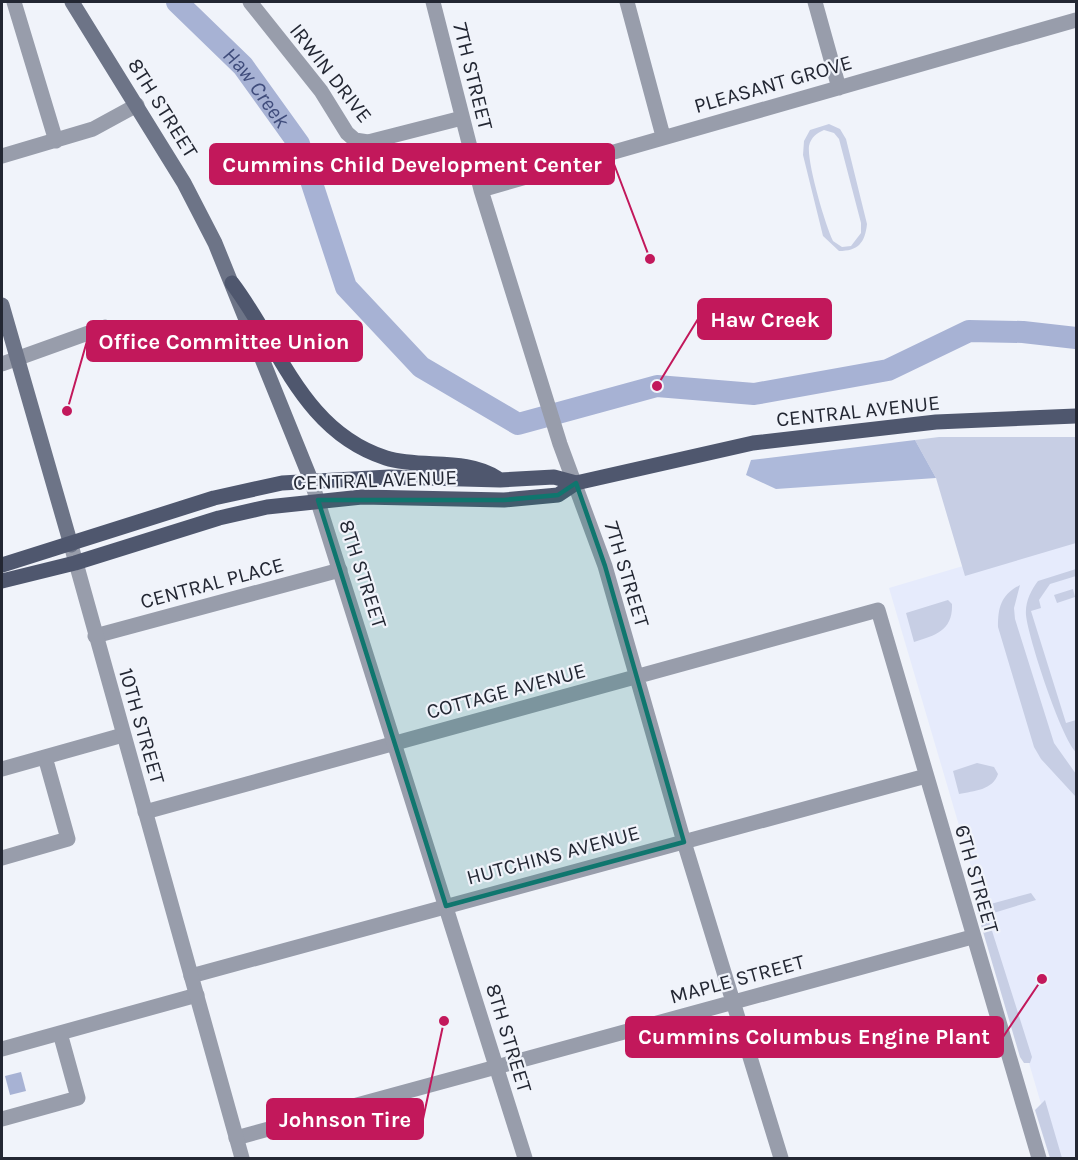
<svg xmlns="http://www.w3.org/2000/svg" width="1078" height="1160" font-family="Karla,sans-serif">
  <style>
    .built { fill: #e6ebfc }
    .green { fill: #c7cee4; fill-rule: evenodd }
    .forest { fill: #adb9da }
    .water { fill: #a7b2d4 }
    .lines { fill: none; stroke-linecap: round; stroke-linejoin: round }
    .river { stroke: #a7b2d4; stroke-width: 22 }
    .minor { stroke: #989dab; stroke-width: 15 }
    .tertiary { stroke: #989dab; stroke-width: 15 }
    .secondary { stroke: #6d7487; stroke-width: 15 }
    .primary { stroke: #4f576e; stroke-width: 15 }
    .marked { fill: #0f766e; fill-opacity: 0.2; stroke: #0f766e; stroke-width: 4.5; stroke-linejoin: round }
    .labels { text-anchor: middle; stroke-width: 4.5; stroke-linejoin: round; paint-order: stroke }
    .street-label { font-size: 21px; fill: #232733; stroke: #f0f3fa }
    .water-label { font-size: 22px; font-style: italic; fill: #404d7c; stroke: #f0f3fa }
    .leader { fill: none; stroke: #c2185b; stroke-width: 2 }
    .callout-dot { fill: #c2185b; stroke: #f0f3fa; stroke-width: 2 }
    .callout { fill: #c2185b; stroke: #c2185b; stroke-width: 2 }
    .callout-label { font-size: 22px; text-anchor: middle; font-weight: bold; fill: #fff }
  </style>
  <rect width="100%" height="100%" fill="#f0f3fa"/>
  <!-- built -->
  <path class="built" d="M 1076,451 L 1076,1158 L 1057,1158 L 889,588 L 963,566 Z"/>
  <!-- green -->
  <path class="green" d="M 829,124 L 840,129 L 846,139 L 867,224 C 865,243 858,251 839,251 L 823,236 L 803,155 L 804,141 L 810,130 ZM 824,130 L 834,133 L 839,139 L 861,223 L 861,233 L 851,246 L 842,247 L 833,241 C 825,224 807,163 809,146 C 811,137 817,133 824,130 Z
    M 939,437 L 1076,437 L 1076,543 L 965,576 L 936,478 L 915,440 Z
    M 1076,569 L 1076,576 L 1050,584 L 1039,600 L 1041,608 L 1031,611 L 1066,723 L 1076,720 L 1076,752 C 1061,738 1028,637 1026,615 C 1025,602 1031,590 1038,581 Z
    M 1020,585 L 1014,608 L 1015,619 L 1054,743 L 1076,774 L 1076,797 L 1041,759 L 1034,747 L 998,627 C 998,607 1001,595 1020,585 Z
    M 1073,589 L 1075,597 L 1057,603 L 1054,595 Z
    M 948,600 L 952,604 C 953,630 936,635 914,642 L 906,613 Z
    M 977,763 L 994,767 L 998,774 C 993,790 974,791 959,794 L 953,771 Z
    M 1031,893 L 1036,900 L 987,915 L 1032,1057 L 1030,1063 L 1024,1063 L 1020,1057 L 976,908 Z
    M 1045,1100 L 1062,1158 L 1050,1158 L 1035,1110 Z"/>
  <!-- forest -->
  <path class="forest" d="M 915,440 L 936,478 L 776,489 L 746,475 L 751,460 Z"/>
  <!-- water -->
  <path class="water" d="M 21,1072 L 26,1091 L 10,1095 L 5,1076 Z"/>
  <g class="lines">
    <!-- river -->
    <path class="river" id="s1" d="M 177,2 L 243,66 L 299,144 L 346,287 L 421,367 L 518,424 L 657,386 L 754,394 L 888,370 L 969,331 L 1023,332 L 1076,338"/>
    <!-- minor -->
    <path class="minor" d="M 14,2 L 56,141
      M 250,2 L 321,91 L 347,133 L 355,140 L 368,142 L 462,118
      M 433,2 L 481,190 L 560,444 L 605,566 L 684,842 L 781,1158
      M 627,2 L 663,136
      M 815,2 L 839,88
      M 2,156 L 93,129 L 137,105
      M 481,190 L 1076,20
      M 2,364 L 105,327
      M 95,636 L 340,570
      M 2,769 L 123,735
      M 145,812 L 878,610 L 1039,1158
      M 2,858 L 68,839 L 45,757
      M 191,976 L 926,776
      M 2,1049 L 197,995
      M 2,1119 L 78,1098 L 60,1033
      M 236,1138 L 972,937"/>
    <!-- tertiary -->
    <path class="tertiary" d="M 311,480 L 525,1158
      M 71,545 L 242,1158"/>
    <!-- secondary -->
    <path class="secondary" d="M 72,2 L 184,183 L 215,243 L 311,480
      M 2,305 L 71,545"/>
    <!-- primary -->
    <path class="primary" d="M 232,283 C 280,346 302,431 386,458 C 422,469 465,457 497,478
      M 2,565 L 214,498 L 282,483 L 389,477 L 500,480 L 554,477 L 576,483
      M 2,581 L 75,563 L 219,518 L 267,507 L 362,497 L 504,500 L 558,495 L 576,483 L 753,443 L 936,422 L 1076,416"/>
  </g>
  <!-- marked area -->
  <path class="marked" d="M 576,483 L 605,566 L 684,842 L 446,906 L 318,500 L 504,500 L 558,495 Z"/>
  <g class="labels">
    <!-- street labels -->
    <g class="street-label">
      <text transform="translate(331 73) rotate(52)" y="7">IRWIN DRIVE</text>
      <text transform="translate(473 76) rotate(76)" y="7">7TH STREET</text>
      <text transform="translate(773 84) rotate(-16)" y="7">PLEASANT GROVE</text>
      <text transform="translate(163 108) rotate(58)" y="7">8TH STREET</text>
      <text transform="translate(858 411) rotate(-6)" y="7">CENTRAL AVENUE</text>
      <text transform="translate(375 480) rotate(-2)" y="7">CENTRAL AVENUE</text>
      <text transform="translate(363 574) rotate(72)" y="7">8TH STREET</text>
      <text transform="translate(627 574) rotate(73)" y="7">7TH STREET</text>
      <text transform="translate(212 583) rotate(-15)" y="7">CENTRAL PLACE</text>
      <text transform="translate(506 691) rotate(-15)" y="7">COTTAGE AVENUE</text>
      <text transform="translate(142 726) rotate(74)" y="7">10TH STREET</text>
      <text transform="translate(553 855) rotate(-15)" y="7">HUTCHINS AVENUE</text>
      <text transform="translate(977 879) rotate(74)" y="7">6TH STREET</text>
      <text transform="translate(737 979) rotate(-15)" y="7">MAPLE STREET</text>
      <text transform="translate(509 1038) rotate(73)" y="7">8TH STREET</text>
    </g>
    <!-- water labels -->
    <g class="water-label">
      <text dy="8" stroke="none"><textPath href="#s1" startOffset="117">Haw Creek</textPath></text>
    </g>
  </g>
  <!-- callouts -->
  <path class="leader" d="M650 259L614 164M657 386L698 319M67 411L87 341M1042 979L1003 1037M444 1021L423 1119"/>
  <g class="callout-dot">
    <circle cx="650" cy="259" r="6"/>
    <circle cx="657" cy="386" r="6"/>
    <circle cx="67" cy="411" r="6"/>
    <circle cx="1042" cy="979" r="6"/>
    <circle cx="444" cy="1021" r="6"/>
  </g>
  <g class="callout">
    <rect x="210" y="144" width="404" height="40" rx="6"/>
    <rect x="698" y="299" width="133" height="40" rx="6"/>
    <rect x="87" y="321" width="275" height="40" rx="6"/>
    <rect x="626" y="1017" width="377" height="40" rx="6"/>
    <rect x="267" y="1099" width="156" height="40" rx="6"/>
  </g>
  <g class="callout-label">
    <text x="412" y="172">Cummins Child Development Center</text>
    <text x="765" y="327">Haw Creek</text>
    <text x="224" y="349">Office Committee Union</text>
    <text x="814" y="1044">Cummins Columbus Engine Plant</text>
    <text x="345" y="1127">Johnson Tire</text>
  </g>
  <!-- border -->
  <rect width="1078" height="1160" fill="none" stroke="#232733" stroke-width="6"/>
</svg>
